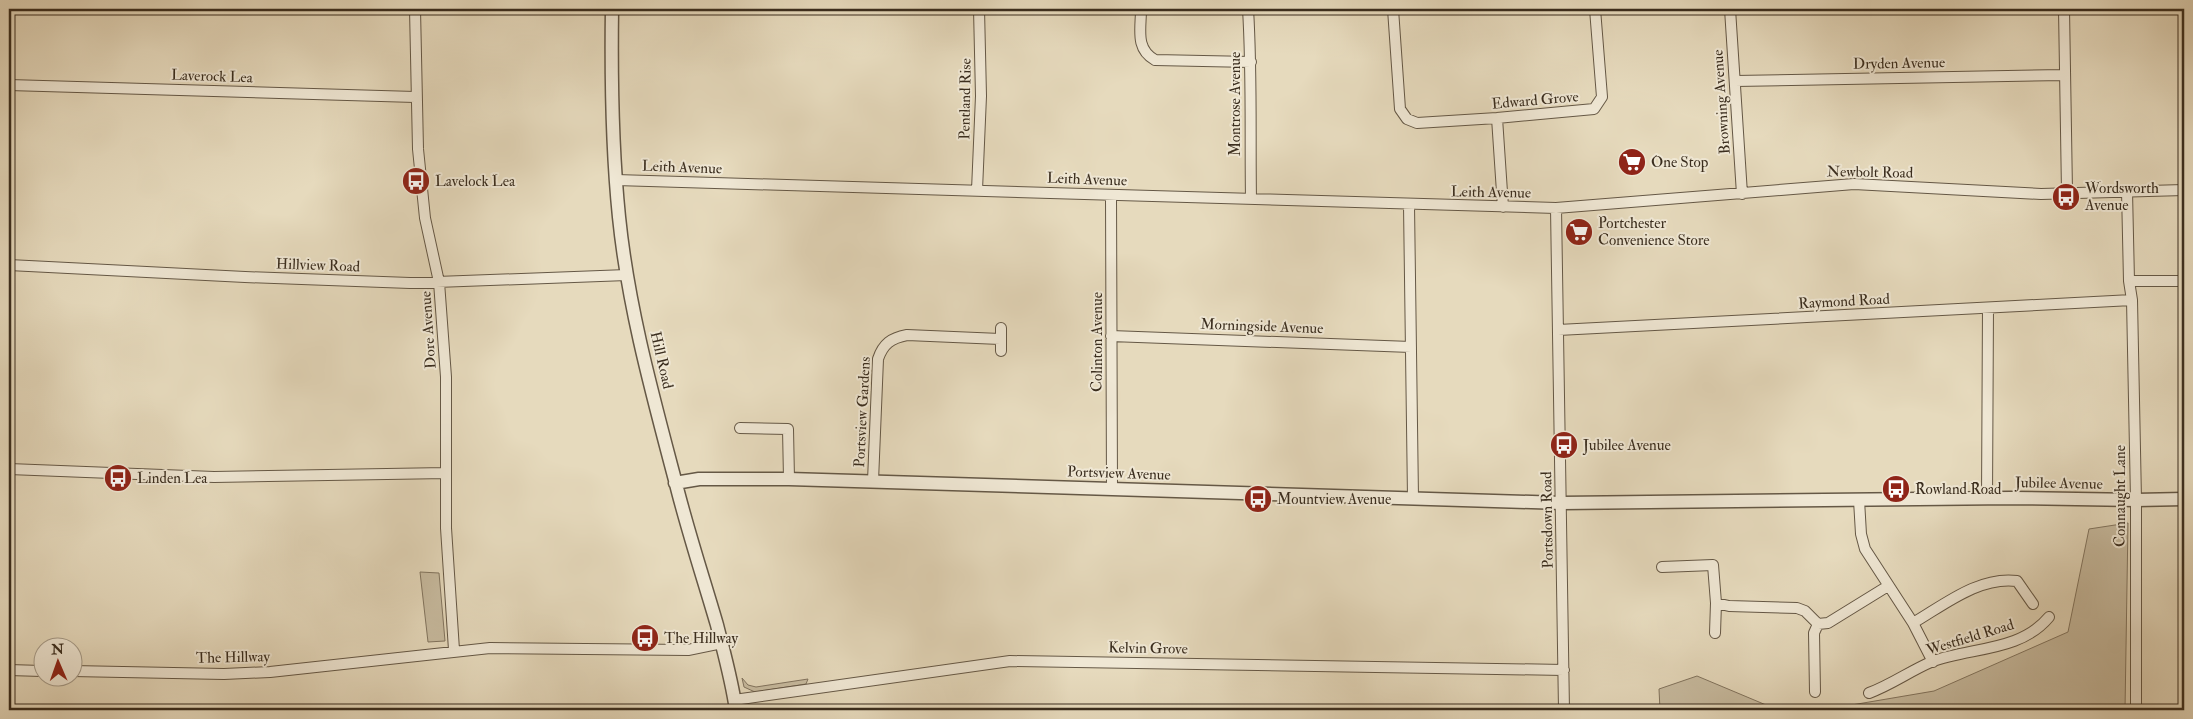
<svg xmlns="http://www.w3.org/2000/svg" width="2193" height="719" font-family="'IM FELL Double Pica',serif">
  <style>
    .green { fill: #c9bda2; stroke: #827560 }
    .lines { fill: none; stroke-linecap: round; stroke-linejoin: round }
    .minor-casing { stroke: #655846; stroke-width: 12 }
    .tertiary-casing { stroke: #655846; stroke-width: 15 }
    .minor { stroke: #efe7d4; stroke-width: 10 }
    .tertiary { stroke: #efe7d4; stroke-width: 12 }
    .labels { text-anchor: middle; stroke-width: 4; stroke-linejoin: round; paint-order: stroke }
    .street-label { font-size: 15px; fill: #3a2d1e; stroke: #efe7d4 }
    .poi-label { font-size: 15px; fill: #3a2d1e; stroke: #efe7d4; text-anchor: start }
  </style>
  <rect width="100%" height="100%" fill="#e6dabd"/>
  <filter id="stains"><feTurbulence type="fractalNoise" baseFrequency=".004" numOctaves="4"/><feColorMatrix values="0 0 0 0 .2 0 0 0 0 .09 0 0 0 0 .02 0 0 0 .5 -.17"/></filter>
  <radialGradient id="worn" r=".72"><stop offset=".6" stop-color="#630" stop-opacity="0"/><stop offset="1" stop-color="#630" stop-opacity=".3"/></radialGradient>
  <!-- green -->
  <path class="green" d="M 2128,523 L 2125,710 L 1822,710 L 1934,691 L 2068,632 L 2089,529 Z
    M 420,572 L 439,573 L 445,641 L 428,642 Z
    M 1697,676 L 1778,710 L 1660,710 L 1659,689 Z
    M 742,678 L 748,685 L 756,687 L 808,679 L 806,684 L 755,692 L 744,687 Z"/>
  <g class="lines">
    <defs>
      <path id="minor" d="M 415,9 L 418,149 L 425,218 L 439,282 L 446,377 L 446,528 L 454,650
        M 1141,9 C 1141,29 1135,49 1155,60 L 1251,62
        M 1248,9 C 1252,72 1250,136 1251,199
        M 1393,9 L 1400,109 L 1407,119 L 1417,123 L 1497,118 L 1594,109 L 1602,97 L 1595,9
        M 1730,9 L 1742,194
        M 2064,9 L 2067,192
        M 1735,81 L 2064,75
        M 9,85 L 415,97
        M 1497,118 L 1503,207
        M 616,180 L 1556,208 L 1854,184 L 2041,194 L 2184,190
        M 977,190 L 981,96 L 979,9
        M 2127,191 L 2129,281 L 2132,300 L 2136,500 L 2136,710
        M 1111,195 L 1112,489
        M 1409,205 L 1413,498
        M 1556,208 L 1564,710
        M 9,265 L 245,277 L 410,283 L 627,275
        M 2129,281 L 2184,281
        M 1001,328 L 1001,351
        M 1558,330 L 2132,300
        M 1111,336 L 1411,347
        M 740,428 L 788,429 L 789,479
        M 9,469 L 214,477 L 446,473
        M 873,481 L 878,359 C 883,344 891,338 907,335 L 1000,339
        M 1987,498 L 1988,308
        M 1859,500 L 1861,534 L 1865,549 L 1913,623 L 1933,662
        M 1662,567 L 1713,565 L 1716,603 L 1715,633
        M 1716,603 L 1729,606 L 1797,608 L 1805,611 L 1818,624 L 1828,623 L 1888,586
        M 1913,623 C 1944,605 1979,576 2017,581 L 2033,604
        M 9,670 L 42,671
        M 72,671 L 224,674 L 270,672 L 490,648 L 688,650 L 722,643
        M 1815,692 L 1814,633 L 1818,624
        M 1869,693 C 1891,685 1910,671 1931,662 C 1970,647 2020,652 2049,617
        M 734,700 L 1010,661 L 1564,670"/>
      <path id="tertiary" d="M 612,9 C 611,78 612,148 619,217 C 628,306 652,393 675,480 C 687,529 703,577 717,625 C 724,653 732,681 736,710
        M 675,483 L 699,479 L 789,479 L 1562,503 L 2011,498 L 2136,500 L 2184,499"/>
    </defs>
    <!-- minor casing -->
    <use href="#minor" class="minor-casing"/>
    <!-- tertiary casing -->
    <use href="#tertiary" class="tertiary-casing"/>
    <!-- minor -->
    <use href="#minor" class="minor"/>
    <!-- tertiary -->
    <use href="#tertiary" class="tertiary"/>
  </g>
  <!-- icons -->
  <defs>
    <symbol id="supermarket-disc" viewBox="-11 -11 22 22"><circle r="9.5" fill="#8f2418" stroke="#efe7d4"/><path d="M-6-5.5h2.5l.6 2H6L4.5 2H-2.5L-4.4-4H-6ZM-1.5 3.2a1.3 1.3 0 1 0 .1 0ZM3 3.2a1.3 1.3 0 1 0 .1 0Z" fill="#fff"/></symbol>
    <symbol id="bus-disc" viewBox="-11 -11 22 22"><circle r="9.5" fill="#8f2418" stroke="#efe7d4"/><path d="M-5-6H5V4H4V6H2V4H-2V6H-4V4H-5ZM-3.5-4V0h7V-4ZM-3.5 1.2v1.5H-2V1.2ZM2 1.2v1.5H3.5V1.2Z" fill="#fff"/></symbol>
  </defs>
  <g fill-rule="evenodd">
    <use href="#supermarket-disc" x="1616" y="146" width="32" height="32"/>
    <use href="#bus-disc" x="400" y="165" width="32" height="32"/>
    <use href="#bus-disc" x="2050" y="181" width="32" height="32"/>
    <use href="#supermarket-disc" x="1563" y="216" width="32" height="32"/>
    <use href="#bus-disc" x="1548" y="429" width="32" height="32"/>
    <use href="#bus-disc" x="102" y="462" width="32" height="32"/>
    <use href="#bus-disc" x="1880" y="473" width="32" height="32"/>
    <use href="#bus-disc" x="1242" y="483" width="32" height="32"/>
    <use href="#bus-disc" x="629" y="622" width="32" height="32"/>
  </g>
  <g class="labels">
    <!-- street labels -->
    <g class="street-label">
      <text transform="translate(1899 63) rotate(-1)" y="5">Dryden Avenue</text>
      <text transform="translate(212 76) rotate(2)" y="5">Laverock Lea</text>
      <text transform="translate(965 99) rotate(-89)" y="5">Pentland Rise</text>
      <text transform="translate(1535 100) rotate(-5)" y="5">Edward Grove</text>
      <text transform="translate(1721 102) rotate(-94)" y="5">Browning Avenue</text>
      <text transform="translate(1235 104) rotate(-90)" y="5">Montrose Avenue</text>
      <text transform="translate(682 167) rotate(2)" y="5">Leith Avenue</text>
      <text transform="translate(1870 172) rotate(1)" y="5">Newbolt Road</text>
      <text transform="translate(1087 179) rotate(2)" y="5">Leith Avenue</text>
      <text transform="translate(1491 192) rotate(1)" y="5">Leith Avenue</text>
      <text transform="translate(318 265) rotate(2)" y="5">Hillview Road</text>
      <text transform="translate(1844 301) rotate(-3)" y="5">Raymond Road</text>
      <text transform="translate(1262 326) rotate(2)" y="5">Morningside Avenue</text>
      <text transform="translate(428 330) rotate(-94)" y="5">Dore Avenue</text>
      <text transform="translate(1097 342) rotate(-90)" y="5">Colinton Avenue</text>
      <text transform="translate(662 360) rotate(77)" y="5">Hill Road</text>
      <text transform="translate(862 412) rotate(-87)" y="5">Portsview Gardens</text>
      <text transform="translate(1119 473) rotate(2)" y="5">Portsview Avenue</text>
      <text transform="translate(2059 483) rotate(1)" y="5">Jubilee Avenue</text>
      <text transform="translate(2120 496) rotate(-90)" y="5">Connaught Lane</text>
      <text transform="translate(1547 520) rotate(-91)" y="5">Portsdown Road</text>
      <text transform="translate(1970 637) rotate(-17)" y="5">Westfield Road</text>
      <text transform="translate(1148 648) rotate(1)" y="5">Kelvin Grove</text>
      <text transform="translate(233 657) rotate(-1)" y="5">The Hillway</text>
    </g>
    <!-- poi labels -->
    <g class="poi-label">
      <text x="1651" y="167">One Stop</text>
      <text x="435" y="186">Lavelock Lea</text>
      <text x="2085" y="193">Wordsworth<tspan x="2085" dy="17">Avenue</tspan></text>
      <text x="1598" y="228">Portchester<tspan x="1598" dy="17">Convenience Store</tspan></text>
      <text x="1583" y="450">Jubilee Avenue</text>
      <text x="137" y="483">Linden Lea</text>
      <text x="1915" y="494">Rowland Road</text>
      <text x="1277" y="504">Mountview Avenue</text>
      <text x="664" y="643">The Hillway</text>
    </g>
  </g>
  <!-- margin -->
  <rect width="2193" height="719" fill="none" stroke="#e6dabd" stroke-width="30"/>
  <rect x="10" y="10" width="2173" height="699" fill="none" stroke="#3a2d1e" stroke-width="2.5"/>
  <rect x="15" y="15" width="2163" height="689" fill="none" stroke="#3a2d1e"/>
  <!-- north arrow -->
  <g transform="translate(58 662) rotate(358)"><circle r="24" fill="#efe7d4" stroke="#a79d8b"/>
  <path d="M0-4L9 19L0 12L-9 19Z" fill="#8f2418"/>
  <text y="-8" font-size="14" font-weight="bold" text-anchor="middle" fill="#3a2d1e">N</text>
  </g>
  <rect width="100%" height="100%" filter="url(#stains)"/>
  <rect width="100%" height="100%" fill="url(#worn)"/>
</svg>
